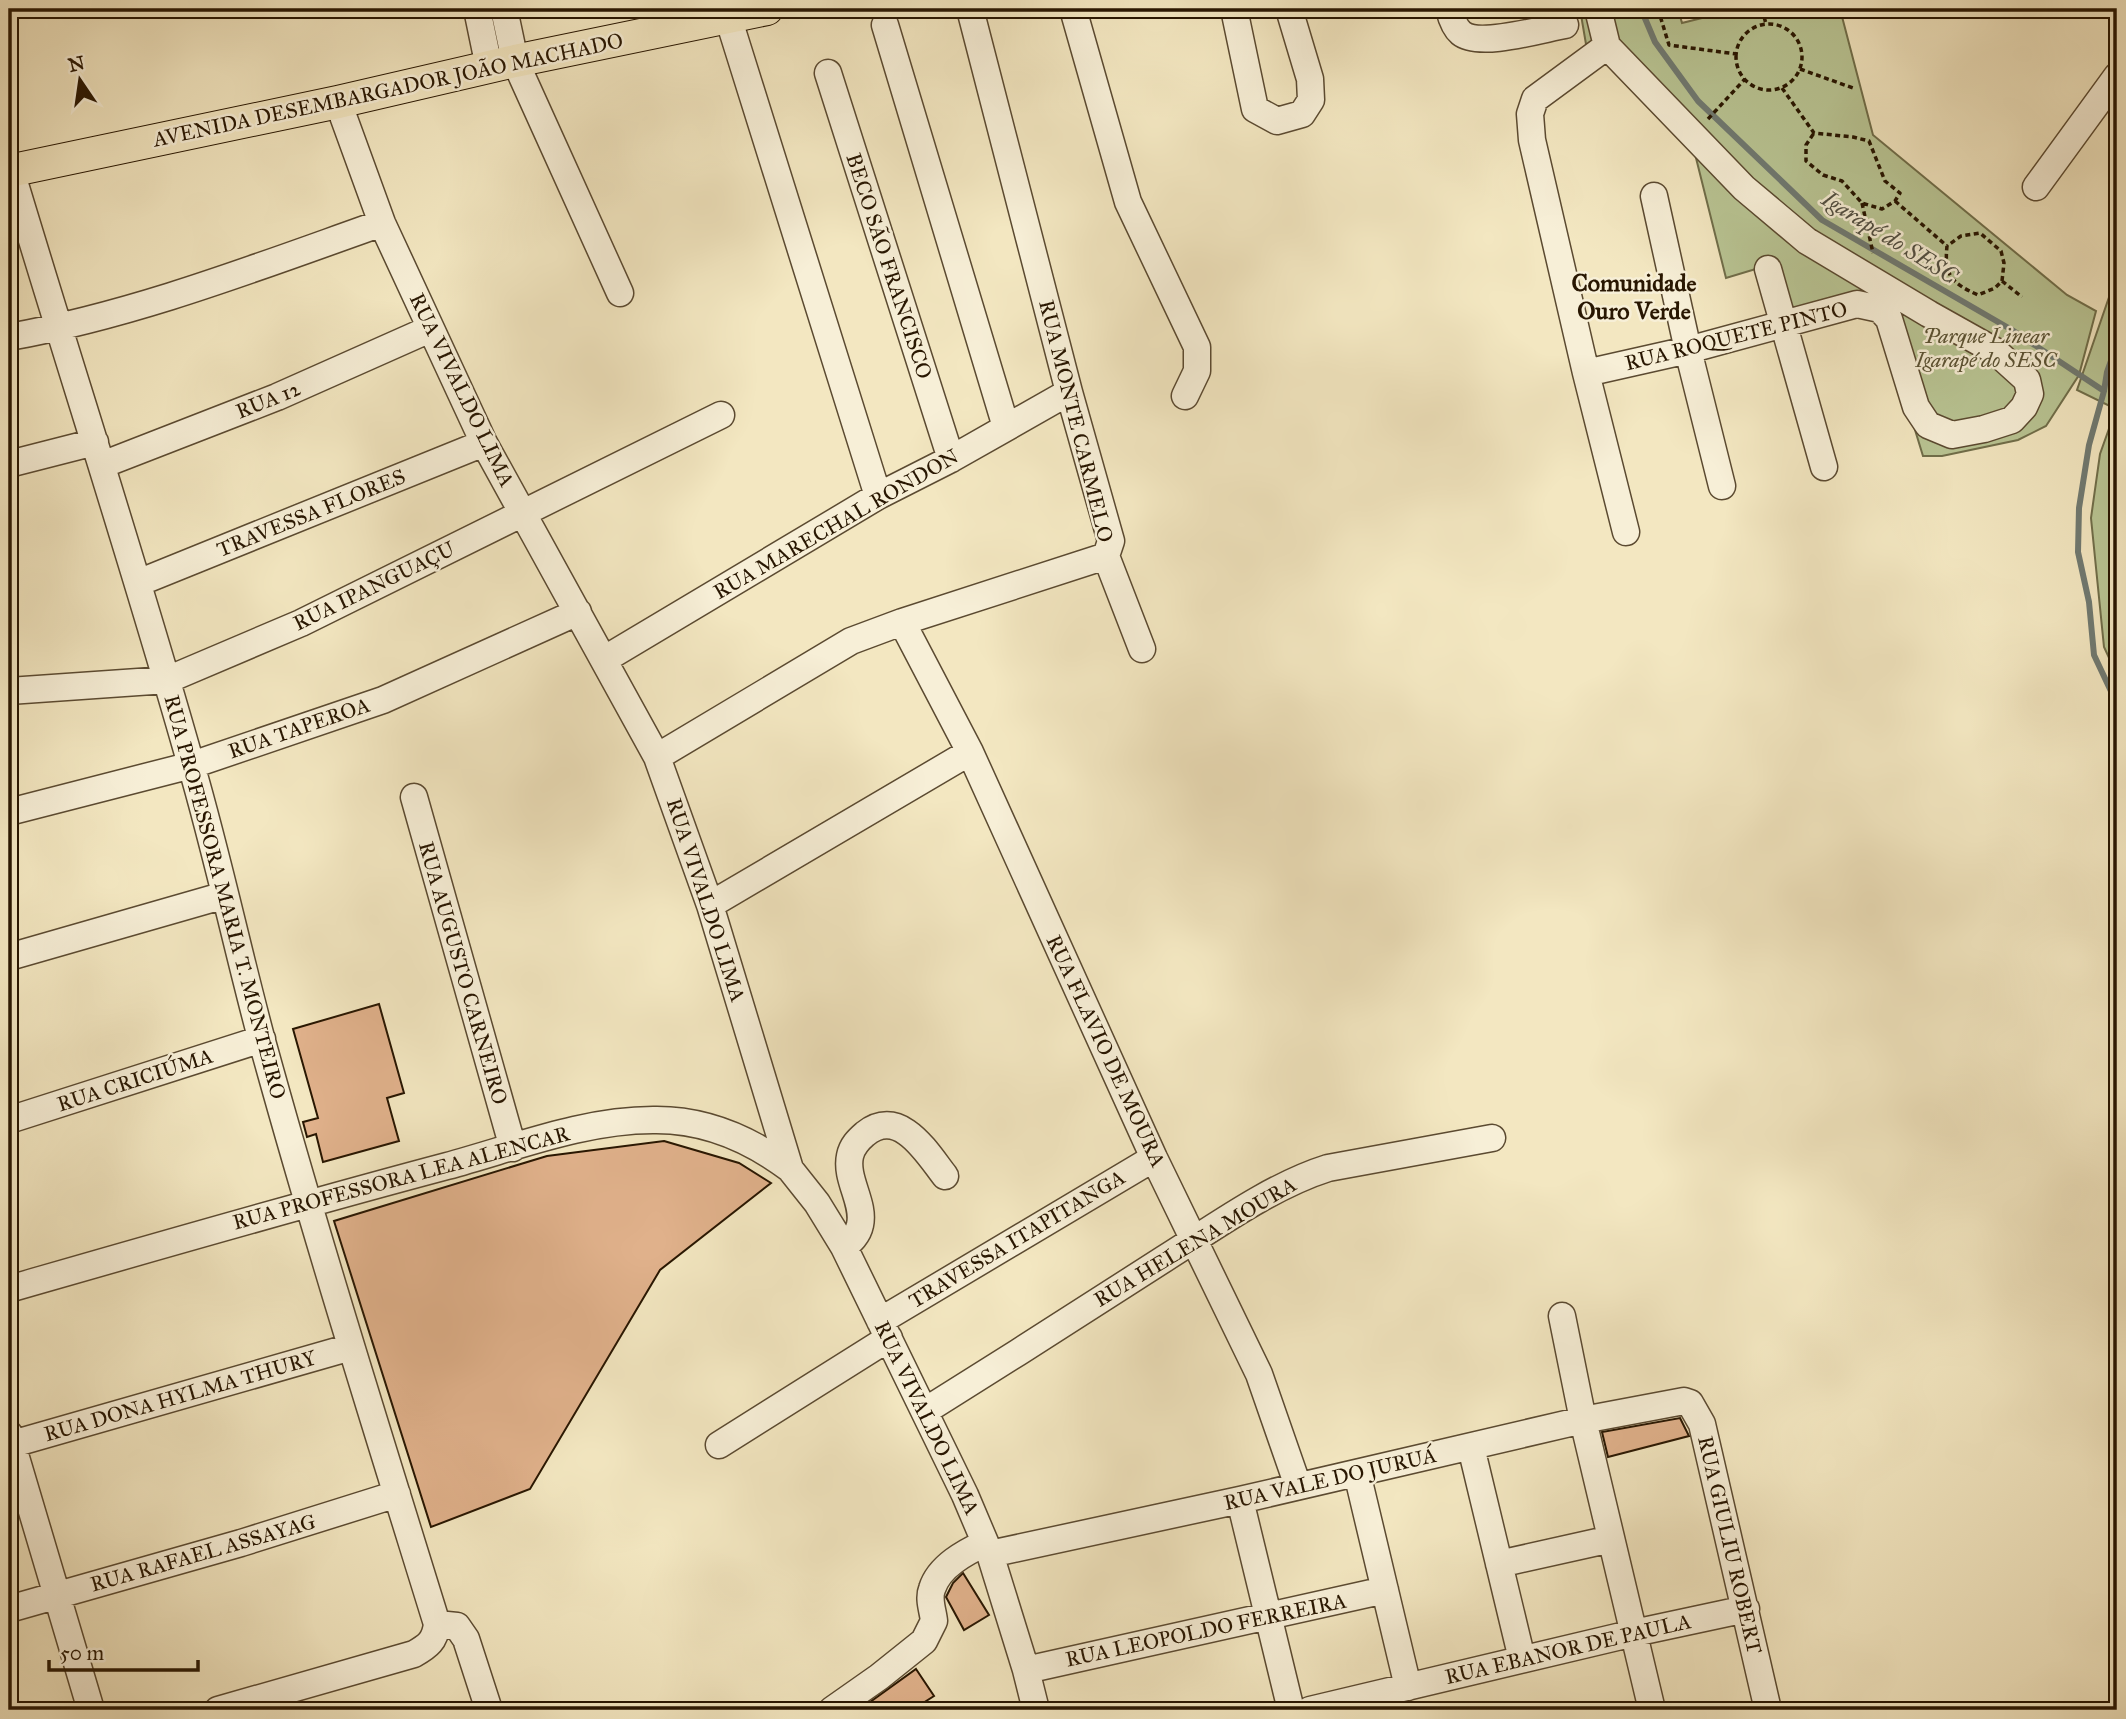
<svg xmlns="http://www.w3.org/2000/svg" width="2126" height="1719" font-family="'IM FELL Great Primer',serif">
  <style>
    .green { fill: #b9c594; stroke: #706e4a; stroke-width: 2 }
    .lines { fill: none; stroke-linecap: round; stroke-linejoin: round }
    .stream { stroke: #707a72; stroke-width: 6 }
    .building { fill: #e0b18b; stroke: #281601; stroke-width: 2 }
    .minor-casing { stroke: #5b4a31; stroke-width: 29 }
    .major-casing { stroke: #281601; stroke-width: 34 }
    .path { stroke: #281601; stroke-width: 3.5; stroke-dasharray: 5 3.5; stroke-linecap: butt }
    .minor { stroke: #f7efd7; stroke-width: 26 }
    .major { stroke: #f3e7c1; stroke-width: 32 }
    .labels { text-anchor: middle; stroke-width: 5; stroke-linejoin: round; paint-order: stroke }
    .street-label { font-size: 21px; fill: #281601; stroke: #f7efd7 }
    .park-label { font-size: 21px; font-style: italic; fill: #5b5334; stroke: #f7efd7 }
    .water-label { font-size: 23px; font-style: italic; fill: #525043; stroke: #f7efd7 }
    .quarter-label { font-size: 24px; font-weight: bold; fill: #281601; stroke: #f7efd7 }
  </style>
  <rect width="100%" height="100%" fill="#f3e7c1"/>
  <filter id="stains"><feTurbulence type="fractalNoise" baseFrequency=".00286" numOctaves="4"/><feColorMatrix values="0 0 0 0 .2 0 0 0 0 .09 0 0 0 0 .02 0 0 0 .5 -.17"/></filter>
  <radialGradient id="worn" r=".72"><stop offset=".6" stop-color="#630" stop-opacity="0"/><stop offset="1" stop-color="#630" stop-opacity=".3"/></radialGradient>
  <!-- green -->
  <path class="green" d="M 1580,9 L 1678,9 L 1682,23 L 1738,9 L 1840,9 L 1873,135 L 2067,295 L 2096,311 L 2079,375 L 2046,426 L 2018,440 L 1942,456 L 1923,456 L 1882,322 L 1871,308 L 1777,319 L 1759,268 L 1726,278 L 1695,154 L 1612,63 L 1587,50 Z
    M 2117,274 L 2117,675 L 2104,647 L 2091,518 L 2100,454 L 2116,409 L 2077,390 Z"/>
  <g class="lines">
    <!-- stream -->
    <path class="stream" d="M 1641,9 L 1655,42 L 1698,101 L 1822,220 L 2012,330 L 2104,391
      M 2117,344 L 2107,372 L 2104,391 L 2089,445 L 2079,508 L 2078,552 L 2089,602 L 2094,655 L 2117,704"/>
  </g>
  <!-- building -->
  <path class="building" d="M 379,1004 L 404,1093 L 387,1098 L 399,1141 L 323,1162 L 316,1134 L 307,1137 L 303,1122 L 318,1118 L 293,1029 Z
    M 664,1141 L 739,1163 L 771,1183 L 660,1270 L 530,1489 L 431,1527 L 334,1221 L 547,1156 Z
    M 1680,1418 L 1689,1436 L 1608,1457 L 1602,1432 Z
    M 963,1573 L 989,1615 L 964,1630 L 946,1597 L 953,1583 Z
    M 916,1669 L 934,1696 L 912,1710 L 859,1710 Z"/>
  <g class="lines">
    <defs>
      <path id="minor" d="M 477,9 L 489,67
        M 504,9 L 515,61 L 620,293
        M 1073,9 L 1128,202 L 1197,347 L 1197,371 L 1185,396
        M 1234,9 L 1255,109 L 1277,121 L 1302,114 L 1311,100 L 1310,79 L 1289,9
        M 1449,9 C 1451,17 1454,27 1461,33 C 1479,48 1542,29 1565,25
        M 728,17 L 878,496
        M 885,25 L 1006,427
        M 1607,46 L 1535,99 L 1530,114 L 1532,140 L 1586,373 L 1626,532
        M 828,73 L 951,459
        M 338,102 L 382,223 L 484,443 L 657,757 L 710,905 L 790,1169 L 817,1203 L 844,1247 L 965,1495 L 990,1554 L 1026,1670 L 1036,1710
        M 11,171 C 70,368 134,563 190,761 C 217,853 237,948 262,1041 C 316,1237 377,1430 437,1624 C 435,1641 428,1646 414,1654 L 218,1710
        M 2036,187 L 2117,76
        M 1654,196 L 1688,350 L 1722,486
        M 1768,269 L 1824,467
        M 9,337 C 137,314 260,266 382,223
        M 1586,373 L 1688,350 L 1857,304 L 1880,309 L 1889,319 L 1916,407 L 1928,425 L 1952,435 L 1984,429 L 2012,420 L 2024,407 L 2030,394 L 2027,380 L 1995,351 L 1929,314 L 1807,241 L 1744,188 L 1607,46 L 1598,9
        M 9,464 L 95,442
        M 102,465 L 277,397 L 430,329
        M 1106,556 L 1142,649
        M 138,583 L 484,443
        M 902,622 L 970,752 L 1154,1158 L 1259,1374 L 1298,1486
        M 605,659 L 878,496 L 951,459 L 1069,392
        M 9,691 L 167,680 L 301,623 L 721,415
        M 657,757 L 851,641 L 902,622 L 1106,556 L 1111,541 L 1069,392 L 970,9
        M 414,797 L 513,1148
        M 9,812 L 192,765 L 383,700 L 578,612
        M 710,905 L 970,752
        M 9,957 L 225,895
        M 9,1120 L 262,1039
        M 844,1247 C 851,1241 858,1235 860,1225 C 865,1203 845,1179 850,1156 C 852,1146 858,1140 865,1134 C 900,1106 927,1153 945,1176
        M 9,1289 C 155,1247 300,1205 447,1166 C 514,1148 583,1120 653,1120 C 705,1119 749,1138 790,1169
        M 1562,1316 L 1583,1420 L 1652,1710
        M 880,1321 L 1154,1158
        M 925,1411 C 1005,1361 1085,1310 1164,1259 C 1215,1227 1271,1186 1328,1168 L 1492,1138
        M 9,1434 L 91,1710
        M 9,1445 L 351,1347
        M 719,1445 L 889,1338
        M 1471,1447 L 1522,1659
        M 1357,1473 L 1408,1687
        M 1240,1500 L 1291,1710
        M 990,1554 L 1240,1500 L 1583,1420 L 1684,1401 L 1690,1403 L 1702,1424 L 1768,1710
        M 1499,1564 L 1611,1539
        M 9,1609 L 241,1543 L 397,1494
        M 437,1624 L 457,1626 L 466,1639 L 489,1710
        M 1026,1670 L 1385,1590
        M 832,1710 L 879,1677 L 924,1641 L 934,1621 C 933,1611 928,1599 932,1589 C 939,1566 966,1552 985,1543
        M 1310,1710 L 1634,1633 L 1746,1609"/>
      <path id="major" d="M 9,171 L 338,102 L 515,61 L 767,9"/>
    </defs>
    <!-- minor casing -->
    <use href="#minor" class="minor-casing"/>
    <!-- major casing -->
    <use href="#major" class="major-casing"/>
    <!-- path -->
    <path class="path" d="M 1658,9 L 1669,45 L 1736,54
      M 1762,9 L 1766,24
      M1736 57a33 33 0 1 1 66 0a33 33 0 1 1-66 0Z
      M 1800,69 L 1853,88
      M 1782,88 L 1814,133 L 1853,137 L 1869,141 L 1885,181 L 1900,193 L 1895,201 L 1882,209 L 1862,203 L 1842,181 L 1823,175 L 1806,161 L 1806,145 L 1814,133
      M 1708,119 L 1745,79
      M 1895,201 L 1947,246 C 1944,275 1951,283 1978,295 L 1995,288 L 2002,281 L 2004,263 L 2001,251 L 1980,233 L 1961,236 L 1947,246
      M 1862,203 L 1873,253
      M 2002,281 L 2022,297"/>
    <!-- minor -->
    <use href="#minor" class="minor"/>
    <!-- major -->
    <use href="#major" class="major"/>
  </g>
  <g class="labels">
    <!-- street labels -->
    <g class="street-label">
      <text transform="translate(388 90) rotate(-12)" y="7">AVENIDA DESEMBARGADOR JOÃO MACHADO</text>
      <text transform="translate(889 266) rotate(72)" y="7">BECO SÃO FRANCISCO</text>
      <text transform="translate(1736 336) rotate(-14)" y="7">RUA ROQUETE PINTO</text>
      <text transform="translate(462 390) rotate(64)" y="7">RUA VIVALDO LIMA</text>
      <text transform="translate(268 400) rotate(-22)" y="7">RUA 12</text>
      <text transform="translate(1076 421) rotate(76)" y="7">RUA MONTE CARMELO</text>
      <text transform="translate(311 513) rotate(-22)" y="7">TRAVESSA FLORES</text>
      <text transform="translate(836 524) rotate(-30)" y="7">RUA MARECHAL RONDON</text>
      <text transform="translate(374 586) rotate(-26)" y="7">RUA IPANGUAÇU</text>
      <text transform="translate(299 728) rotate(-19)" y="7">RUA TAPEROA</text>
      <text transform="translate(225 897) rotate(75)" y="7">RUA PROFESSORA MARIA T. MONTEIRO</text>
      <text transform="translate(706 900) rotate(72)" y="7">RUA VIVALDO LIMA</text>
      <text transform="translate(463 973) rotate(74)" y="7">RUA AUGUSTO CARNEIRO</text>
      <text transform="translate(1106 1051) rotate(65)" y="7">RUA FLAVIO DE MOURA</text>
      <text transform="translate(135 1080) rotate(-18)" y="7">RUA CRICIÚMA</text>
      <text transform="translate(401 1178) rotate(-15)" y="7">RUA PROFESSORA LEA ALENCAR</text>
      <text transform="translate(1017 1239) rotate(-31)" y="7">TRAVESSA ITAPITANGA</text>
      <text transform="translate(1195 1242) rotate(-31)" y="7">RUA HELENA MOURA</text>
      <text transform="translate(180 1396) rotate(-16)" y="7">RUA DONA HYLMA THURY</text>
      <text transform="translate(927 1418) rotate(64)" y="7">RUA VIVALDO LIMA</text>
      <text transform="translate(1330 1479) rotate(-13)" y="7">RUA VALE DO JURUÁ</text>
      <text transform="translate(1730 1545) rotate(77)" y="7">RUA GIULIU ROBERT</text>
      <text transform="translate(203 1553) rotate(-16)" y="7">RUA RAFAEL ASSAYAG</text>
      <text transform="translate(1206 1630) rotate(-12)" y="7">RUA LEOPOLDO FERREIRA</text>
      <text transform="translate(1568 1649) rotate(-13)" y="7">RUA EBANOR DE PAULA</text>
    </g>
    <!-- park labels -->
    <g class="park-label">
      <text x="1986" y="343">Parque Linear<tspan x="1986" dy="24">Igarapé do SESC</tspan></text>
    </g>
    <!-- water labels -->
    <g class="water-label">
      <text transform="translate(1890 237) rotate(32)" y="8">Igarapé do SESC</text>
    </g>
    <!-- quarter labels -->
    <g class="quarter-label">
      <text x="1634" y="291">Comunidade<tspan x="1634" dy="28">Ouro Verde</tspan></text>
    </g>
  </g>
  <!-- margin -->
  <rect width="2126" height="1719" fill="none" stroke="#f3e7c1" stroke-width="35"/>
  <rect x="10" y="10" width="2105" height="1698" fill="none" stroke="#281601" stroke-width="3.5"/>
  <rect x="18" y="18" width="2091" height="1684" fill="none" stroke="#281601" stroke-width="2"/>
  <!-- north arrow -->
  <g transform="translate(80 80) rotate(347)" stroke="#f7efd7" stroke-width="5" paint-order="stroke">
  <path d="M0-5L12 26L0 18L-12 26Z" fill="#281601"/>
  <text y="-10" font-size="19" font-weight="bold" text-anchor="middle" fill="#281601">N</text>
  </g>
  <!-- scale -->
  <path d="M49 1660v10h149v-10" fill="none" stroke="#281601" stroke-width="3.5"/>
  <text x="60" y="1660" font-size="21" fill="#281601" stroke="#f7efd7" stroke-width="5" paint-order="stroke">50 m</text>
  <rect width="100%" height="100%" filter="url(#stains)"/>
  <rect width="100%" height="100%" fill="url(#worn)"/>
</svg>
